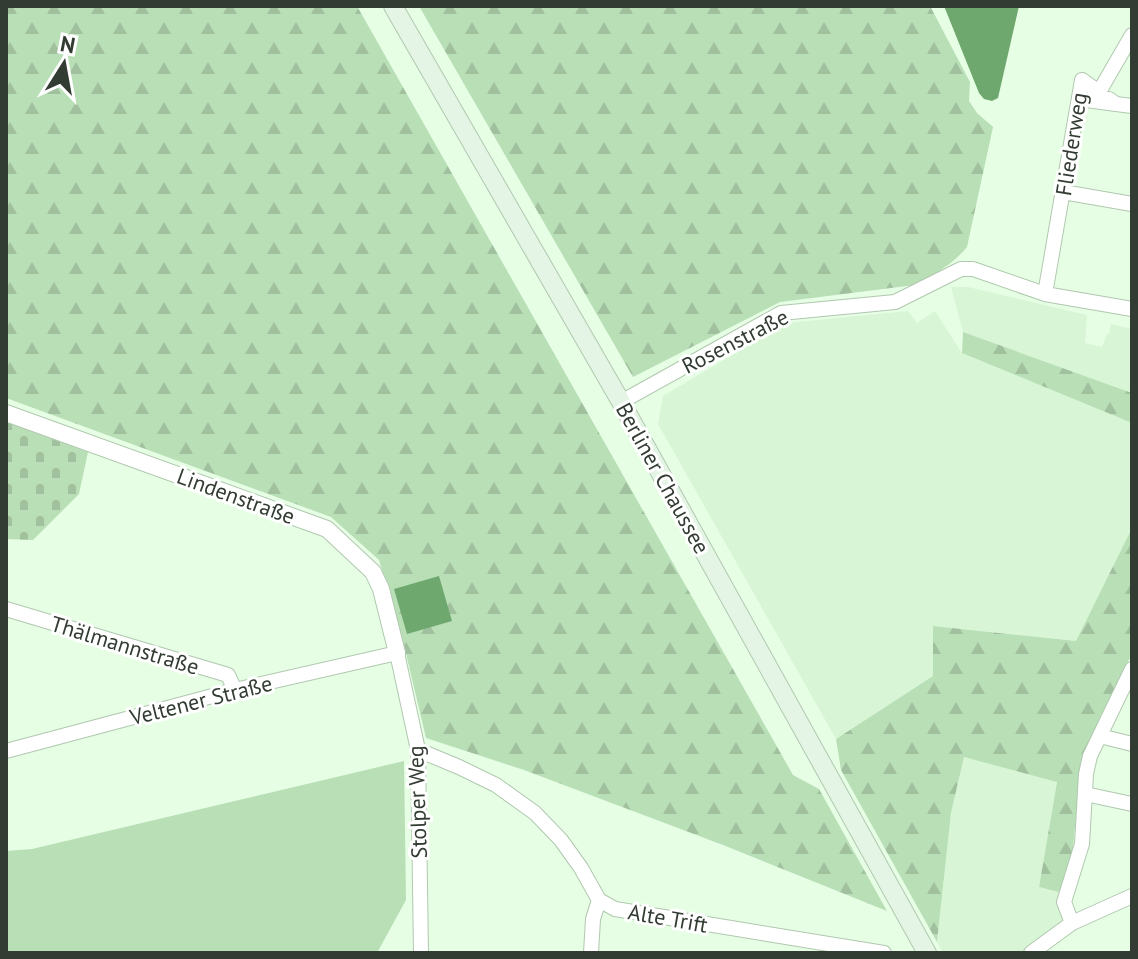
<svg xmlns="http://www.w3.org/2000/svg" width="1138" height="959" font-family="'PT Sans',sans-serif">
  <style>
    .built { fill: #d8f6d6 }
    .green { fill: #b9dfb7 }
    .forest { fill: url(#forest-firs) }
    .cemetery { fill: url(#cemetery-stones) }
    .water { fill: #6fa86e }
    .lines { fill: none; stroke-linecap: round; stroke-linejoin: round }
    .minor-casing { stroke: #b0c8af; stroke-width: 16 }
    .tertiary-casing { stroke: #b0c8af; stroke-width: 18 }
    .secondary-casing { stroke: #b0c8af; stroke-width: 20 }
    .minor { stroke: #fff; stroke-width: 14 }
    .tertiary { stroke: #fff; stroke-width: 16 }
    .secondary { stroke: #e5f5e5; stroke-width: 18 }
    .labels { text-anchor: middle; stroke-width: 6; stroke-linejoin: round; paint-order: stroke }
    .street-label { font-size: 22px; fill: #323c32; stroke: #fff }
  </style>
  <defs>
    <pattern id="forest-firs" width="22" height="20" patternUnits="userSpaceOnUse" patternTransform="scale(2)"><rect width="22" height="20" fill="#b9dfb7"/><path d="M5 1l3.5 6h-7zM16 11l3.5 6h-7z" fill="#a0c09e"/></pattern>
    <pattern id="cemetery-stones" width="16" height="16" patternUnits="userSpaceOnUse" patternTransform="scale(2)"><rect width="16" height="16" fill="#b9dfb7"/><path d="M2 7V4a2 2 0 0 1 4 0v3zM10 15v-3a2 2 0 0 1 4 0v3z" fill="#a0c09e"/></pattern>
  </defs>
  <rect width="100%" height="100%" fill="#e6fee4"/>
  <!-- built -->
  <path class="built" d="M 951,287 L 968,287 L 1087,315 L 1085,343 L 1102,347 L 1107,334 L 1109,334 L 1111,324 L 1132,329 L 1132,393 L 963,332 Z
    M 908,311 L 917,323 L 935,311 L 962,353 L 1132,423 L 1132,528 L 1076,641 L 934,626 L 933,676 L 836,739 L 658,424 L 663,396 L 786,323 Z
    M 964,757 L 1057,781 L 1039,887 L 1072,894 L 1053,945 L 1042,953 L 943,953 L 937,942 L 951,813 Z"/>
  <!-- green -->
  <path class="green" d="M 404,761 L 406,900 L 377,953 L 6,953 L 6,851 L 32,849 Z"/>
  <!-- forest -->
  <path class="forest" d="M 6,6 L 357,6 L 793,775 L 819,789 L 887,911 L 723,845 L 524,770 L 426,738 L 403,641 L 379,560 L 331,517 L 6,398 Z
    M 419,6 L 930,6 L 970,82 L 969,101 L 977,113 L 993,127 L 967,247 C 953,264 934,275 915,285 L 780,302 L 633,377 Z
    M 963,332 L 1132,393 L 1132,423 L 962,353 Z
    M 1132,528 L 1132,654 L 1100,717 L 1081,764 L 1072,858 L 1059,892 L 1039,887 L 1057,782 L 964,757 L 951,813 L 937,942 L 841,770 L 836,739 L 933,676 L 933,626 L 1076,641 Z"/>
  <!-- cemetery -->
  <path class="cemetery" d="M 6,422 L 88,452 L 79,494 L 33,540 L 6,539 Z"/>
  <!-- water -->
  <path class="water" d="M 944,6 L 1019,6 L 998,98 L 992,101 L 984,99 L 979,93 Z
    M 439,576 L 452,621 L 407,634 L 394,589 Z"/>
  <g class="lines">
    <defs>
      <path id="minor" d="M 1079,99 L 1116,104
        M 1109,99 L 1116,104 L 1132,106
        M 1063,192 L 1132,204
        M 1045,294 L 1082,80 L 1099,92 L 1132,35
        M 621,402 L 781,313 L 895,302 L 961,269 L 973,269 L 1045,294 L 1132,309
        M 6,609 L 228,675 L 235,690
        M 1100,736 L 1132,744
        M 418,750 L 459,767 L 496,785 L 535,813 L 561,840 L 581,868 L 599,900 L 615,909 L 884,953
        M 6,751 L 235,690 L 397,653 L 418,750 L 421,953
        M 1085,794 L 1132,804
        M 1072,923 L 1064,902 L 1082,844 L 1086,774 L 1090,756 L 1132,669
        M 591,953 L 593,919 L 599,900
        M 1031,953 L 1072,923 L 1132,896"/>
      <path id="tertiary" d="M 6,413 L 327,529 L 373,572 L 381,589 L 397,653"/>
      <path id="secondary" d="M 393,6 L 621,402 L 927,953"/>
    </defs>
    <!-- minor casing -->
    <use href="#minor" class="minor-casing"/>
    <!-- tertiary casing -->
    <use href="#tertiary" class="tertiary-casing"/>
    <!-- secondary casing -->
    <use href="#secondary" class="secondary-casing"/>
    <!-- minor -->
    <use href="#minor" class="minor"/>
    <!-- tertiary -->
    <use href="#tertiary" class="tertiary"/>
    <!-- secondary -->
    <use href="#secondary" class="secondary"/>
  </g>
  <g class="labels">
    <!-- street labels -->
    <g class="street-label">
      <text transform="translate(1071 144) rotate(-81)" y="8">Fliederweg</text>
      <text transform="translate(735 341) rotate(-27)" y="8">Rosenstraße</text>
      <text transform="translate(663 478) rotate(61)" y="8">Berliner Chaussee</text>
      <text transform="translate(236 496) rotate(20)" y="8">Lindenstraße</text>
      <text transform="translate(125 645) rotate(17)" y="8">Thälmannstraße</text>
      <text transform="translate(201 700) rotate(-14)" y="8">Veltener Straße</text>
      <text transform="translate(417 802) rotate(-92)" y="8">Stolper Weg</text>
      <text transform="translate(668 918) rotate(10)" y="8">Alte Trift</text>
    </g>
  </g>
  <!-- border -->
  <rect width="1138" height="959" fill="none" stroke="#323c32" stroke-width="16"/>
  <!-- north arrow -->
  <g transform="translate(64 64) rotate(11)" stroke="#ffffff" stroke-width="6" paint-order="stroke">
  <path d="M0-6L14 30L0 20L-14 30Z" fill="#323c32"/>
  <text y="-12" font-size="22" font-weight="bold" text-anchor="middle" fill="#323c32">N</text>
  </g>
</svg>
